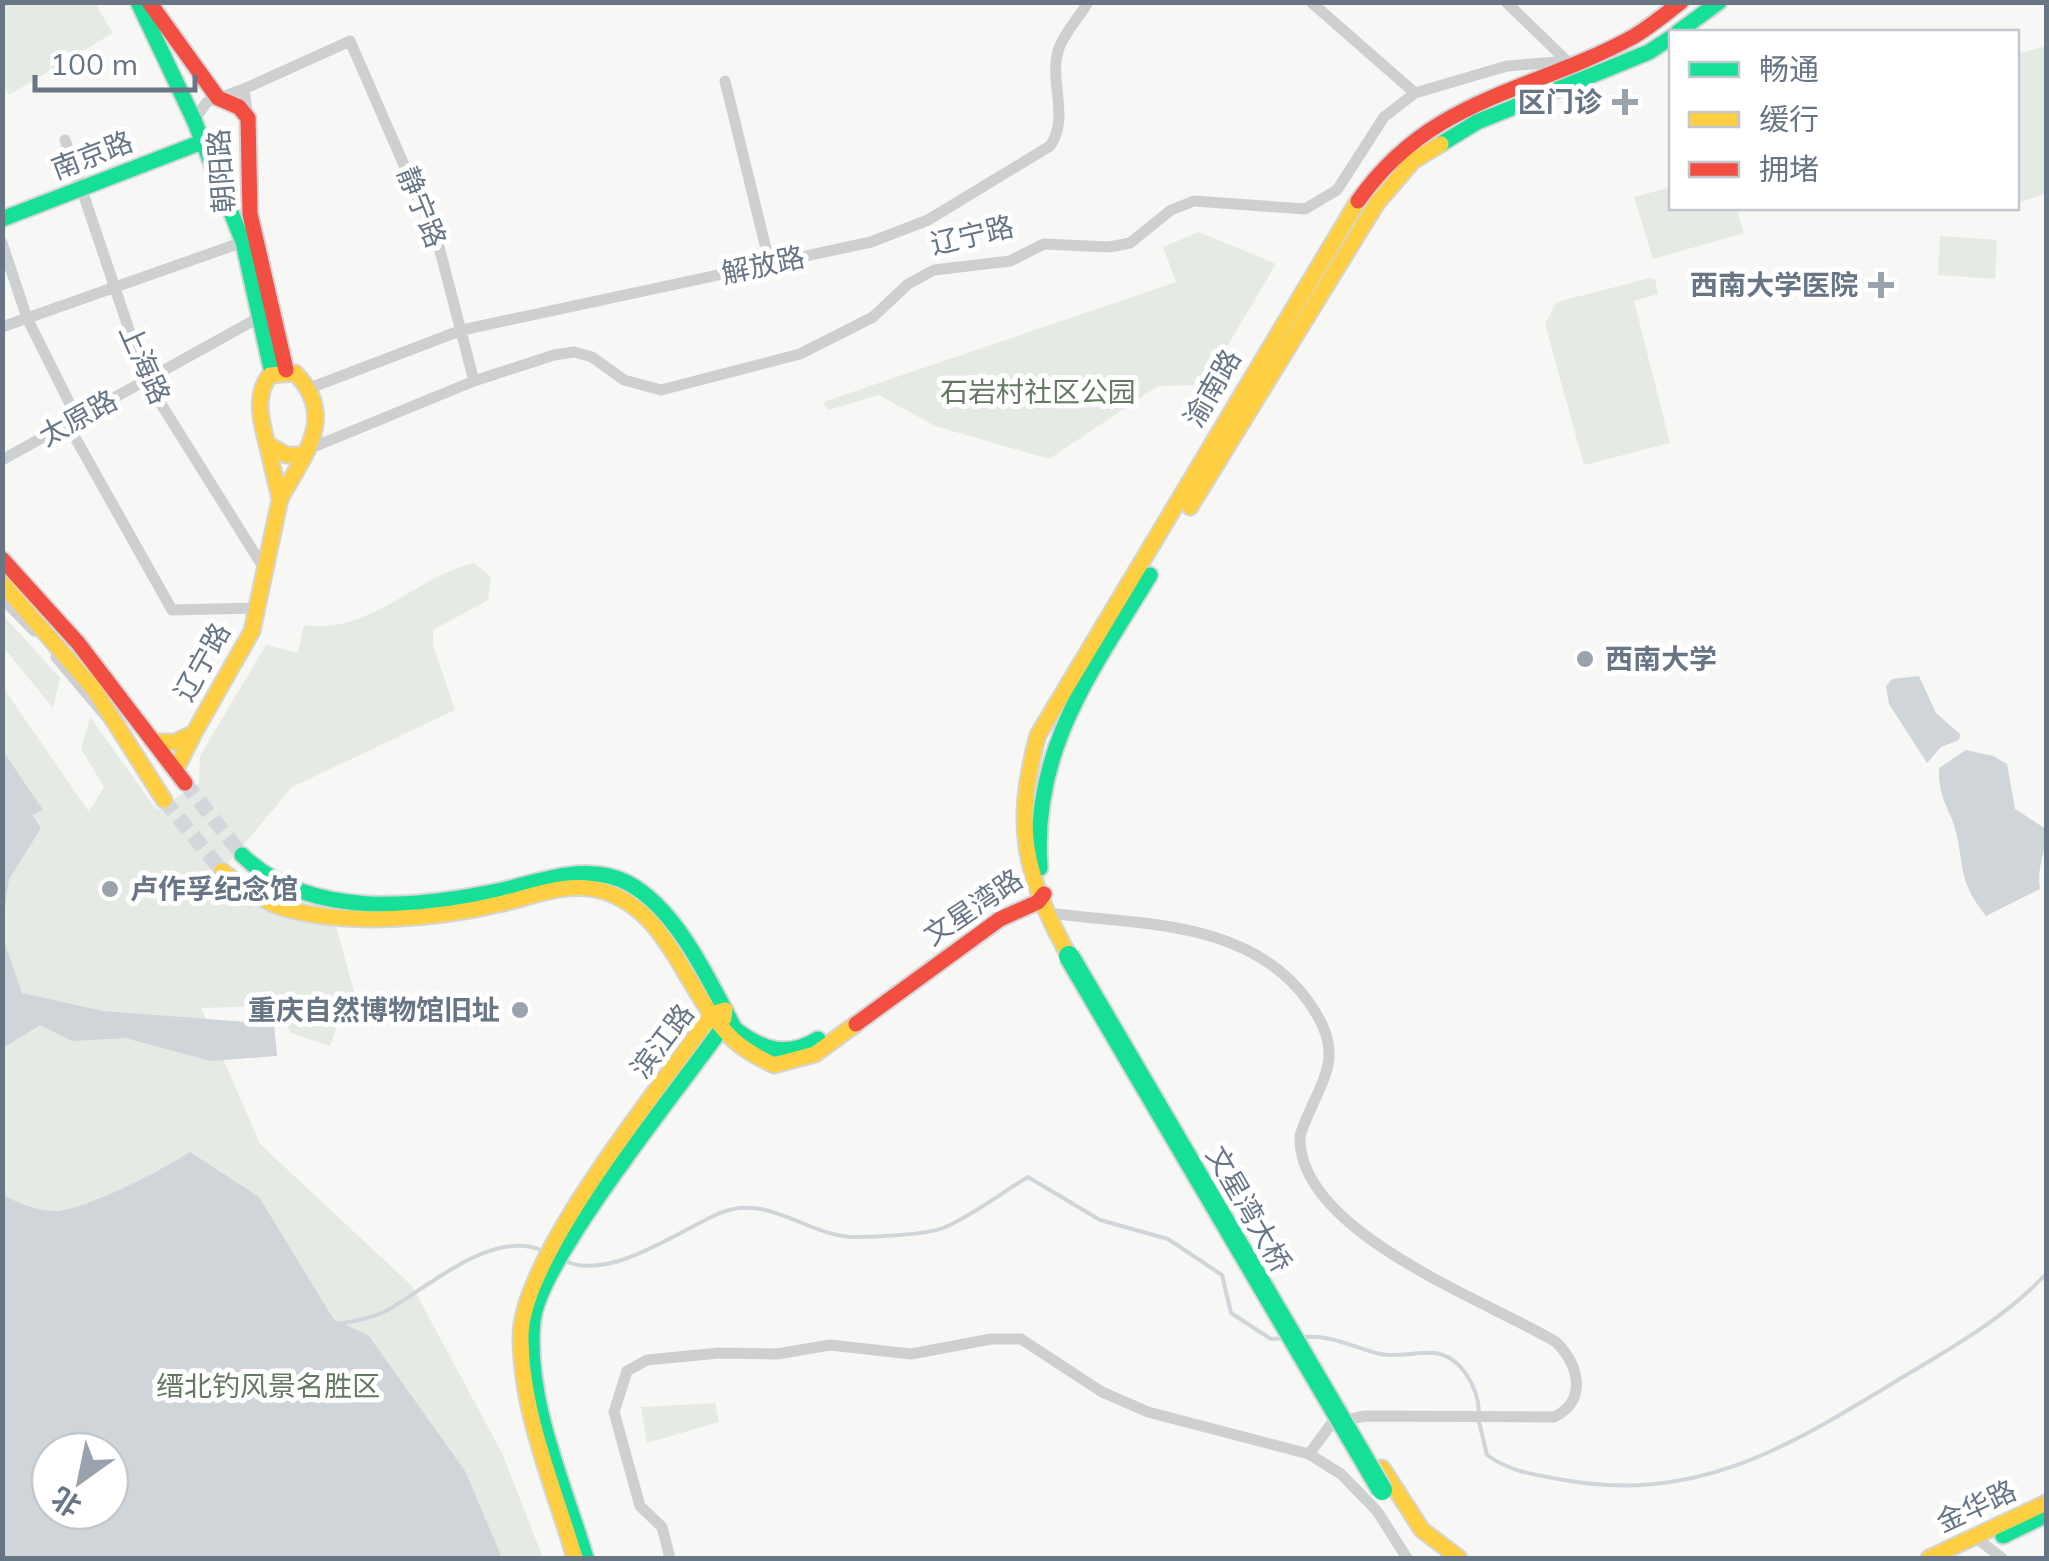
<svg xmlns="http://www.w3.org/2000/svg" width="2049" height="1561" font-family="Mulish,'Noto Sans SC',sans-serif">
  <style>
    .green { fill: #e6eae4; fill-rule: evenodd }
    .water { fill: #cfd5d9; fill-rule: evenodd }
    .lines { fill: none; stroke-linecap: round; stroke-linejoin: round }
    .stream { stroke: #cfd5d9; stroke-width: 4 }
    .secondary-tunnel { stroke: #d3d6da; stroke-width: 15; stroke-dasharray: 15 8; stroke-linecap: butt }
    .fast-casing { stroke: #d4d5d6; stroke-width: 19 }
    .slow-casing { stroke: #d4d5d6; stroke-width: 19 }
    .jam-casing { stroke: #d4d5d6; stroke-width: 19 }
    .street { stroke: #cecfd1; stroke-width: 11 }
    .fast { stroke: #16e098; stroke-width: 15 }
    .slow { stroke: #ffcf43; stroke-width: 15 }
    .jam { stroke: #f24e42; stroke-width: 15 }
    .fast-bridge-casing { stroke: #d4d5d5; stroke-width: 24; stroke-linecap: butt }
    .fast-bridge { stroke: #16e098; stroke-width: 20 }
    .poi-dot { fill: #99a2ad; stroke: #fff; stroke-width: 4 }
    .labels { text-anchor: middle; stroke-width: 10; stroke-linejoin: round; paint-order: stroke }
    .poi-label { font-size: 28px; font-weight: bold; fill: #677585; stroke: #fff; text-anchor: end }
    .street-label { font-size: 28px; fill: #677585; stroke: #fff }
    .park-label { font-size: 28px; fill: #647862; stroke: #fff }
  </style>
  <rect width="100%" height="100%" fill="#f7f7f6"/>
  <!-- green -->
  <path class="green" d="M 2,3 L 95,3 L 113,33 L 9,95 L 3,83 Z
    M 2046,46 L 2046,194 L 2017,203 L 2017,54 Z
    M 1671,187 L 1672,208 L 1736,208 L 1744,233 L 1653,259 L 1634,197 Z
    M 1199,232 L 1276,264 L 1204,385 L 1158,386 L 1049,459 L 935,426 L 879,395 L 828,410 L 823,402 L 1176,282 L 1163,247 Z
    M 1940,236 L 1997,240 L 1995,279 L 1938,275 Z
    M 1650,278 L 1655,279 L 1658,294 L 1634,301 L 1670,443 L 1584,465 L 1545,324 L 1557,302 Z
    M 474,563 L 491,577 L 488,600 L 433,630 L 433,645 L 455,710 L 292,787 L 214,880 L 262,909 L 336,926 L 355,995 L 352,1014 L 342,1012 L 330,1046 L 291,1033 L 279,1012 L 260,1006 L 201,1008 L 260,1144 L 412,1286 L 502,1453 L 543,1558 L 3,1558 L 2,686 L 89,812 L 104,787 L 81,749 L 90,717 L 157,810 L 199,783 L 200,756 L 266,645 L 298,653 L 304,625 C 366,636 416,577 474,563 ZM 50,1451 L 110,1451 L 110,1511 L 50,1511 Z
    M 3,615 L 60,678 L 53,708 L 3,647 Z
    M 715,1403 L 719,1422 L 647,1443 L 641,1407 Z"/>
  <!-- water -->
  <path class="water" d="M 1919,676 L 1936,713 L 1960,734 L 1959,740 L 1941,747 L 1927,763 L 1889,704 L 1886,686 L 1892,679 Z
    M 1966,750 L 1993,756 L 2007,764 L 2015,809 L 2046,829 C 2047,851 2036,867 2040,889 L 1986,916 C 1961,884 1964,873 1957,836 C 1951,808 1938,801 1939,768 Z
    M 3,751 L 43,810 L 32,815 L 41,828 L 9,879 L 3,919 Z
    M 2,935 L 22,993 L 103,1011 L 274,1024 L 277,1056 L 211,1061 L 125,1038 L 72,1041 L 40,1025 L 3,1048 Z
    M 190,1152 L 259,1197 L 334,1320 L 368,1335 L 465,1471 L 502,1558 L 3,1558 L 3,1195 C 19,1203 35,1211 54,1211 C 82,1212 164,1169 190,1152 ZM 110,1451 L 110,1511 L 50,1511 L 50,1451 Z"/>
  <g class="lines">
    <!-- stream -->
    <path class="stream" d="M 565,1261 C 610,1282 680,1230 720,1213 C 766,1193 807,1235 852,1237 C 873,1237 925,1235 943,1228 C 972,1216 1001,1193 1028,1177 L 1100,1220 L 1168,1239 L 1222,1275 L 1231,1313 L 1271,1339 L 1284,1338
      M 339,1324 C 353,1321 370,1319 384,1312 C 426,1290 492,1227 543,1251
      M 1303,1337 C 1334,1335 1351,1347 1380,1354 C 1397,1358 1417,1351 1435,1353 C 1462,1357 1478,1388 1479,1412
      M 1479,1422 L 1487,1455 C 1509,1471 1531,1474 1558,1479 C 1696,1505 1786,1448 1898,1380 C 1951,1348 2004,1319 2046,1274"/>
    <!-- secondary-tunnel -->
    <path class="secondary-tunnel" d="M 185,783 L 242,855
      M 164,800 L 222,871"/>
    <defs>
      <path id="fast" d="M 138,2 L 194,120 L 243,242 L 272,373
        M 1678,32 L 1719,2
        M 1441,144 L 1477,122 L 1649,52 L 1672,37
        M 2,219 L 202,142
        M 242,855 C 308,920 418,908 502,890 C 543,881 587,862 628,883 C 678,910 709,981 735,1029 C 762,1050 787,1058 818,1039
        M 1040,868 C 1031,750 1092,671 1150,575
        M 2003,1536 L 2046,1515
        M 586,1558 C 564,1484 525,1399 533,1321 C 539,1261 681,1086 722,1028 L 724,1018"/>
      <path id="slow" d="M 267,444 L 280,499 C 304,455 338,416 295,373 L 270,375 C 254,395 261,421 267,444 L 286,455 L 301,455
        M 1190,507 L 1377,203 L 1413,161 L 1441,144
        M 2,583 L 93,688 L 164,800
        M 194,733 L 252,631 L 280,499
        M 158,742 L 175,742 L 194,733 L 176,769
        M 222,871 C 242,886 263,902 287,909 C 350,926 436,919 499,904 C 532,897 568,880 603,891 C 668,911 683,985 725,1031 C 739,1047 755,1056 774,1065 L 815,1054 L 856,1024
        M 1069,956 C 1024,874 1013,827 1038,735 L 1358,201
        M 1382,1468 L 1422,1530 L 1459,1558
        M 575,1558 C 554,1487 521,1412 521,1337 C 520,1258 663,1084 712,1014 L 725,1010 L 724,1018
        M 1929,1558 L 2046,1503"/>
      <path id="jam" d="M 149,2 L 218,98 L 239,107 L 248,118 L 250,214 L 286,370
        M 1358,201 C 1431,97 1529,93 1631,38 C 1649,28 1665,14 1681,2
        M 2,559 L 78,643 L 185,783
        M 856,1024 L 1000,919 L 1038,902 L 1044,894"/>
    </defs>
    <!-- fast casing -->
    <use href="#fast" class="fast-casing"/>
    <!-- slow casing -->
    <use href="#slow" class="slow-casing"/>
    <!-- jam casing -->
    <use href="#jam" class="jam-casing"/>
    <!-- street -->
    <path class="street" d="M 1311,2 L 1415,93
      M 1506,2 L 1571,65
      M 725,81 L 770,265
      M 244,89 L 350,41 L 438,243 L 474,381
      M 194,120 L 207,102 L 244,89 L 248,118
      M 65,140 L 146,380 L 265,570
      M 2,243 L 27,318 L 78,420
      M 2,327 L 243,242
      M 310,388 L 462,330 L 871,242 L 928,220 L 1050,146 C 1070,118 1049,83 1058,51 C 1063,34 1079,18 1088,2
      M 68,425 L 172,610 L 257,608
      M 311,448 L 474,381 L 554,355 L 574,352 L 592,357 L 624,380 L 661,390 L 800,354 L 873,317 L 908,284 L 934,270 L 1010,261 L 1044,244 L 1109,247 L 1130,243 L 1171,210 L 1194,201 L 1305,209 L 1337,190 L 1384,117 L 1415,93 L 1507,66 L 1557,62
      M 2,460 L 258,318
      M 2,598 L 34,631
      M 56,657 L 108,719
      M 1057,914 C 1146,925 1250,921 1308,1001 C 1320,1018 1330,1036 1329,1057 C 1328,1080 1307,1111 1300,1136 C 1297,1232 1486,1300 1556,1342 C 1579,1365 1588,1401 1554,1417 L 1365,1416 L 1332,1423 L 1309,1454
      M 1975,1537 L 2002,1558
      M 670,1558 L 662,1527 L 640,1506 L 614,1412 L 627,1371 L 647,1360 L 719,1353 L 777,1354 L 830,1345 L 911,1354 L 991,1339 L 1021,1339 L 1102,1392 L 1148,1412 L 1309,1454 L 1341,1474 L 1377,1511 L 1407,1558"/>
    <!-- fast -->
    <use href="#fast" class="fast"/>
    <!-- slow -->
    <use href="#slow" class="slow"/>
    <!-- jam -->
    <use href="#jam" class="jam"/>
    <defs>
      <path id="fast-bridge" d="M 1069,956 L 1382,1490"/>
    </defs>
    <!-- fast-bridge casing -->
    <use href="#fast-bridge" class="fast-bridge-casing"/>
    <!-- fast-bridge -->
    <use href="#fast-bridge" class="fast-bridge"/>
  </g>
  <!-- markers -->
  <g class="poi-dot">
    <path d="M1620 87h10v10h10v10h-10v10h-10v-10h-10v-10h10z"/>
    <path d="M1876 270h10v10h10v10h-10v10h-10v-10h-10v-10h10z"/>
    <circle cx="1585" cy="659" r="10"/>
    <circle cx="110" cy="889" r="10"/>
    <circle cx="520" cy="1010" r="10"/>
  </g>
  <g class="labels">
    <!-- poi labels -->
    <g class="poi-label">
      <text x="1602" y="112">区门诊</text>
      <text x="1858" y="295">西南大学医院</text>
      <text x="1605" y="669" text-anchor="start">西南大学</text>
      <text x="130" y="899" text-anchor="start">卢作孚纪念馆</text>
      <text x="500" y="1020">重庆自然博物馆旧址</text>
    </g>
    <!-- street labels -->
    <g class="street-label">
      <text transform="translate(92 155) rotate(-21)" y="10">南京路</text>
      <text transform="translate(221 171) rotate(-94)" y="10">朝阳路</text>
      <text transform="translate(422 207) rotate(68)" y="10">静宁路</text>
      <text transform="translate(972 235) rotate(-13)" y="10">辽宁路</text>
      <text transform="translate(763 265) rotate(-12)" y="10">解放路</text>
      <text transform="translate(145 364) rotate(66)" y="10">上海路</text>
      <text transform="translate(1212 388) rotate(-60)" y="10">渝南路</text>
      <text transform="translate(78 418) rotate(-29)" y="10">太原路</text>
      <text transform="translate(202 662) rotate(-61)" y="10">辽宁路</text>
      <text transform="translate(973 907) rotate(-34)" y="10">文星湾路</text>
      <text transform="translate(662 1041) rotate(-53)" y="10">滨江路</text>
      <text transform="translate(1249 1209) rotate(60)" y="10">文星湾大桥</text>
      <text transform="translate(1976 1506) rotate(-25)" y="10">金华路</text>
    </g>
    <!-- park labels -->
    <g class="park-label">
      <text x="1038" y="402">石岩村社区公园</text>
      <text x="268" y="1396">缙北钓风景名胜区</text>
    </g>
  </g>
  <!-- border -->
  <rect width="2049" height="1561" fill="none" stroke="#677585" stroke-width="10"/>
  <!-- legend -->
  <rect x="1669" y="30" width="350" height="180" fill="#ffffff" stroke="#c2c8ce" stroke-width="2.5"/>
  <rect x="1689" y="62" width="50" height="15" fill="#16e098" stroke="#c2c8ce" stroke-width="2.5"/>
  <text x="1759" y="80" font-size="30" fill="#677585">畅通</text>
  <rect x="1689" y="112" width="50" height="15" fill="#ffcf43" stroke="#c2c8ce" stroke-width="2.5"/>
  <text x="1759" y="130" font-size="30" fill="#677585">缓行</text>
  <rect x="1689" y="162" width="50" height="15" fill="#f24e42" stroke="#c2c8ce" stroke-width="2.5"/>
  <text x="1759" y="180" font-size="30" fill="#677585">拥堵</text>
  <!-- north arrow -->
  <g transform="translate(80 1481) rotate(213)"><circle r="48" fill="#ffffff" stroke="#c2c8ce" stroke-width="2.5"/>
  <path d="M0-8L18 38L0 25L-18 38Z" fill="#99a2ad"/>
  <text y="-15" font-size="28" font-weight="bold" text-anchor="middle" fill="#677585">北</text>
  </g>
  <!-- scale -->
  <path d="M35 75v15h160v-15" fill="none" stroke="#677585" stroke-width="5"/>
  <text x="50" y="75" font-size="30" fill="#677585" stroke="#ffffff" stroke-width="8" paint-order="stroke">100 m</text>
</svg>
